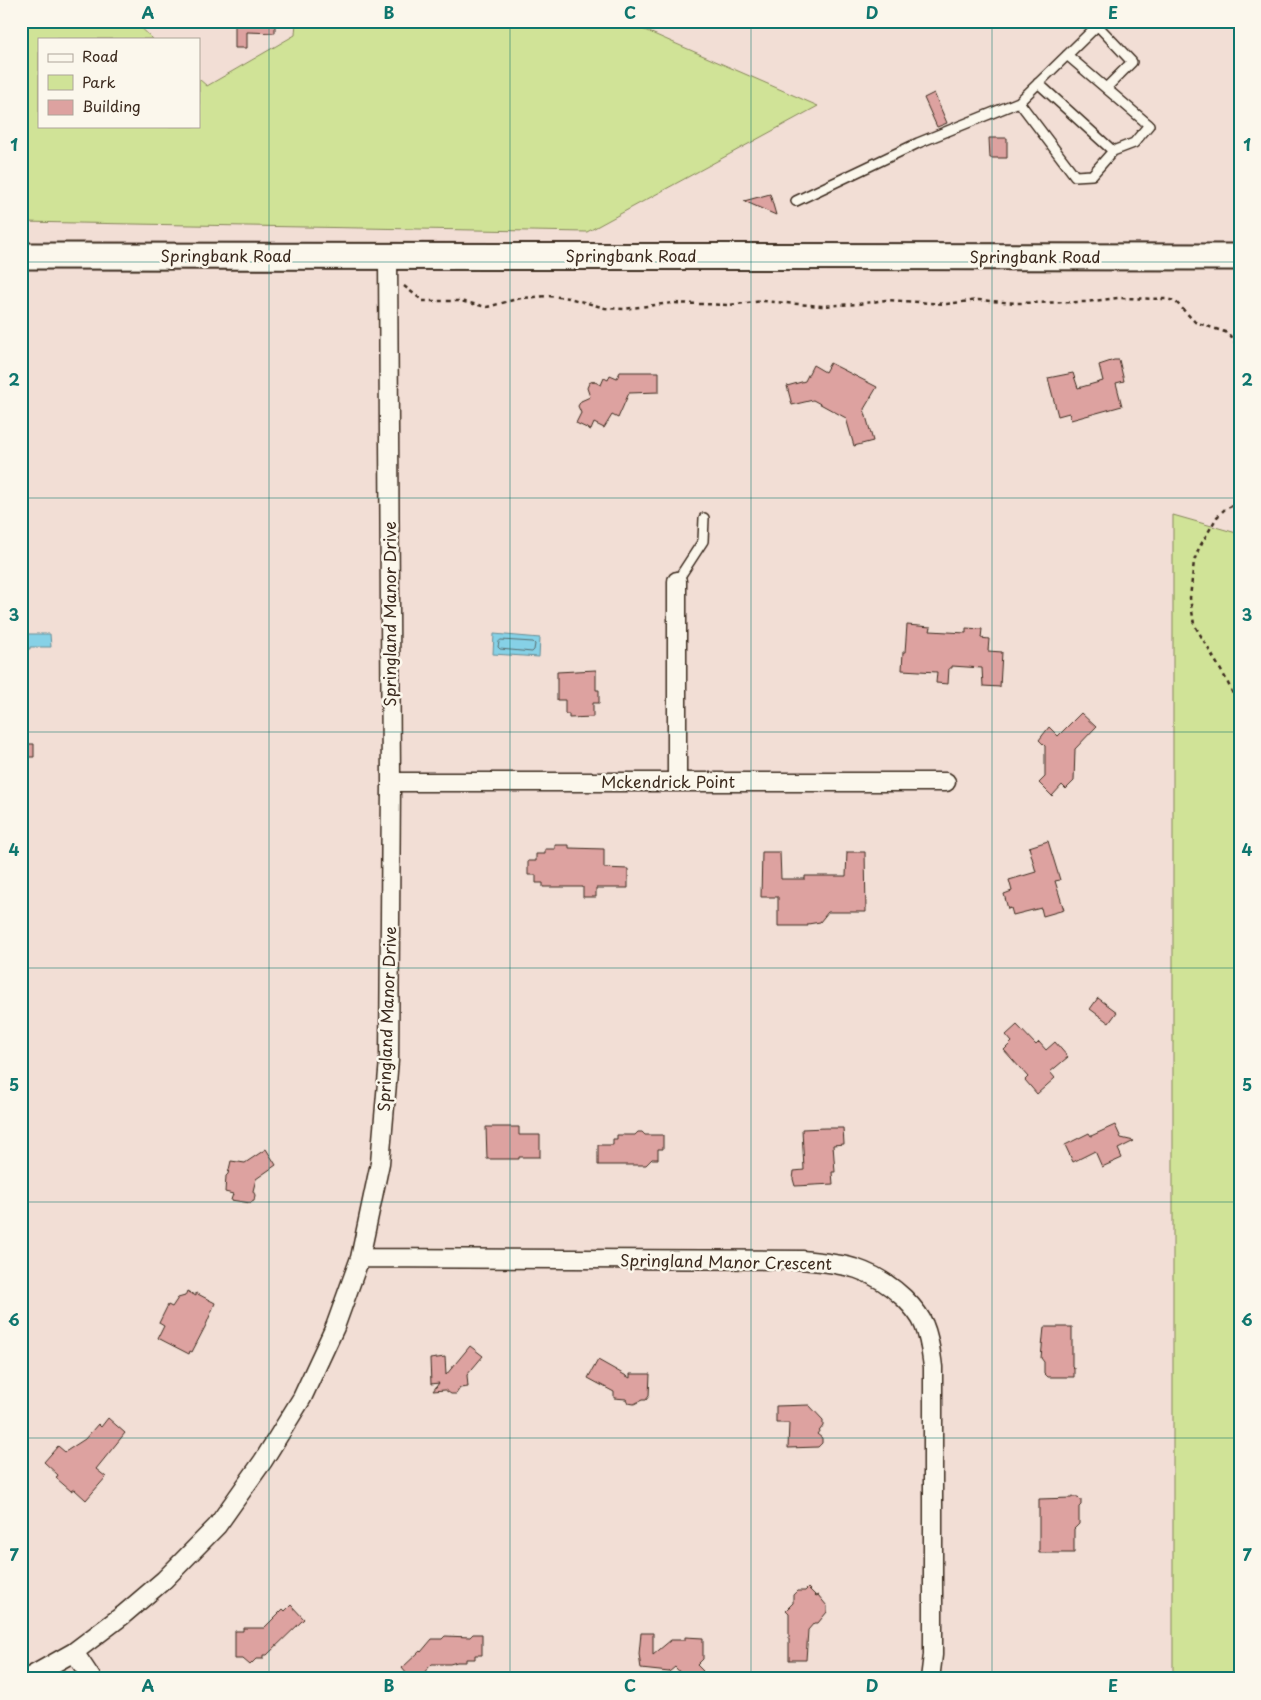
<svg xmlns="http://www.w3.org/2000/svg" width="1261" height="1700" font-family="'Playpen Sans',sans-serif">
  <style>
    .green { fill: #d0e397; stroke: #86865a }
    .water { fill: #86d1e6; stroke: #688e96 }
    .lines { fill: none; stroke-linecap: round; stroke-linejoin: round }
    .shore { stroke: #596d6e; stroke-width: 1 }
    .building { fill: #dda2a0; stroke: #3b2a1e }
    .lane-casing { stroke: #3b2a1e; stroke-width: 12 }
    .street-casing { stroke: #3b2a1e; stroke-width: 21 }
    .secondary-casing { stroke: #3b2a1e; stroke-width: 29 }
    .path { stroke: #3b2a1e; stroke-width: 2.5; stroke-dasharray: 4 4; stroke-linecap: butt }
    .lane { stroke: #fbf7ec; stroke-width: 9 }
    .street { stroke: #fbf7ec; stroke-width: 18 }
    .secondary { stroke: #fbf7ec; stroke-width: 25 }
    .grid { fill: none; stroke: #0f766e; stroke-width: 1; stroke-opacity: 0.55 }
    .labels { text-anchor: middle; stroke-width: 5; stroke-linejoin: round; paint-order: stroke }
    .street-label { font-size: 16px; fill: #3b2a1e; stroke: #fbf7ec }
    .neatline { fill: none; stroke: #0f766e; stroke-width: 2 }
    .grid-label { font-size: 16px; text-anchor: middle; font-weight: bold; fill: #0f766e }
  </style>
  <rect width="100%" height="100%" fill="#f2ded5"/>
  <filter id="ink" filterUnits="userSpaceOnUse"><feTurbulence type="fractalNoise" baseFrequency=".02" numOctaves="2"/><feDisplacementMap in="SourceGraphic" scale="10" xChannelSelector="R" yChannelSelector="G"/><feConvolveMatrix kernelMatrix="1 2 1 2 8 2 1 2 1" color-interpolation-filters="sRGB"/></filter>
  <g filter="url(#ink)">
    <!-- green -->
    <path class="green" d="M 21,21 L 134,21 L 153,39 L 39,39 L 39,126 L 199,126 L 199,79 L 207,86 L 295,35 L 296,21 L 624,21 L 818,106 L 587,232 L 21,222 Z
      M 1173,515 L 1240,534 L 1240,1679 L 1173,1679 Z"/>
    <!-- water -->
    <path class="water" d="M 23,634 L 50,634 L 51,647 L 30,647 L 30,649 L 26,649 L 26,647 L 23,647 Z
      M 494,634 L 540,638 L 539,657 L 493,654 Z"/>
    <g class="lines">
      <!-- shore -->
      <path class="shore" d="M 501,640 L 533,642 L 535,644 L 534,650 L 532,652 L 500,649 L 498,647 L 499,642 Z"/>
    </g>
    <!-- building -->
    <path class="building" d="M 235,21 L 275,21 L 275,33 L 247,32 L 247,48 L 235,48 Z
      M 934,93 L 947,123 L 937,127 L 924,98 Z
      M 989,138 L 1007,138 L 1007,158 L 990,158 Z
      M 770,194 L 776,215 L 744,201 Z
      M 1114,360 L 1119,360 L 1124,381 L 1116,383 L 1122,406 L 1071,420 L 1069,413 L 1058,416 L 1048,378 L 1073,373 L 1078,388 L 1103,381 L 1099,365 Z
      M 830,363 L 877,387 L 864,409 L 873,441 L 854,446 L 846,418 L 813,400 L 792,405 L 787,386 L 805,381 L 813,365 L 825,372 Z
      M 620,372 L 659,372 L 659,392 L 629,393 L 618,418 L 612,415 L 604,428 L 594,423 L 591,430 L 576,423 L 581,413 L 578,406 L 581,401 L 590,397 L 587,388 L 589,383 L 593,381 L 601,385 L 604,378 L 608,380 L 610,375 L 617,378 Z
      M 907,625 L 931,627 L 930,631 L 966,633 L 966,628 L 982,629 L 981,638 L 989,639 L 988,651 L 1002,652 L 1000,687 L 983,686 L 982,668 L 952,666 L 952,668 L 949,668 L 948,684 L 936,683 L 937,672 L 902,670 L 903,652 L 905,652 Z
      M 596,670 L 596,690 L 599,690 L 599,703 L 593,703 L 593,717 L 569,718 L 569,714 L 565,714 L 565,700 L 557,700 L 557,672 Z
      M 1081,713 L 1096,727 L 1075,749 L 1074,781 L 1066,789 L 1062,785 L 1052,796 L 1039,783 L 1045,777 L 1045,746 L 1039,740 L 1049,727 L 1058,736 Z
      M 21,744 L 34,744 L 34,757 L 21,757 Z
      M 1048,841 L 1060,880 L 1055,881 L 1064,910 L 1043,916 L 1041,908 L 1013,915 L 1011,908 L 1008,909 L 1004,894 L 1012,891 L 1009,880 L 1036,872 L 1029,847 Z
      M 555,845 L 569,845 L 569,848 L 604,849 L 604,868 L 628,869 L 628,888 L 596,888 L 596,897 L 583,897 L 583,887 L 543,887 L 543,883 L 536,883 L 536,875 L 528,875 L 528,861 L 536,861 L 536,854 L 545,854 L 545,849 L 555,849 Z
      M 762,852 L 780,852 L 781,879 L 805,879 L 805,876 L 846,876 L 847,852 L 865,852 L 866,912 L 828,912 L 820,922 L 808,924 L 808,926 L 778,926 L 778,897 L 761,897 Z
      M 1098,998 L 1117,1012 L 1109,1023 L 1090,1009 Z
      M 1017,1025 L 1036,1045 L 1039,1042 L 1046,1050 L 1055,1042 L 1068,1057 L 1050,1072 L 1055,1078 L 1037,1094 L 1025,1080 L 1028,1077 L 1004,1050 L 1012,1042 L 1006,1035 Z
      M 1115,1125 L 1121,1138 L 1134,1141 L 1118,1149 L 1122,1158 L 1102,1167 L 1095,1151 L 1073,1162 L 1065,1145 L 1089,1133 L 1091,1136 Z
      M 486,1127 L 519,1127 L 519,1135 L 540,1135 L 540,1157 L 519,1157 L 519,1159 L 487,1159 Z
      M 825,1128 L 843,1128 L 844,1144 L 833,1145 L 835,1172 L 832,1172 L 833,1184 L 795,1186 L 793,1179 L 794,1171 L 804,1170 L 802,1129 Z
      M 638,1132 L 642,1132 L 645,1135 L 663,1135 L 663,1149 L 658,1149 L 658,1159 L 652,1159 L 646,1165 L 598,1165 L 598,1145 L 613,1145 L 613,1139 L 617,1139 L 617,1135 L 635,1135 Z
      M 266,1149 L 276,1165 L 256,1179 L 253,1191 L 255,1195 L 254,1201 L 250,1203 L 231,1200 L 233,1194 L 225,1192 L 226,1176 L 228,1174 L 231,1161 L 245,1163 Z
      M 187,1291 L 196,1296 L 196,1293 L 215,1303 L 206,1325 L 192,1352 L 190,1351 L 189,1354 L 158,1338 L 164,1326 L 159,1323 L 168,1305 L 172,1307 L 178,1298 L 185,1296 Z
      M 1044,1327 L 1072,1327 L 1072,1366 L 1074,1368 L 1074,1377 L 1048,1377 L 1044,1373 L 1044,1362 L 1041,1358 Z
      M 470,1346 L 483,1356 L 467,1375 L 468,1387 L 460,1388 L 456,1394 L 451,1394 L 445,1390 L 433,1391 L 439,1383 L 431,1384 L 430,1359 L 445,1357 L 446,1375 Z
      M 598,1360 L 630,1378 L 630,1374 L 650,1374 L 649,1396 L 646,1400 L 642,1400 L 634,1404 L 628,1403 L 626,1399 L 614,1398 L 614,1392 L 588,1378 Z
      M 809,1405 L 823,1420 L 823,1426 L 817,1434 L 822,1438 L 822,1443 L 818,1447 L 788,1448 L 789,1423 L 776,1423 L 776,1406 Z
      M 108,1418 L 125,1433 L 96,1469 L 106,1477 L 86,1500 L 74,1489 L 71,1491 L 56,1478 L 58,1475 L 44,1462 L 58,1446 L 65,1452 L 85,1439 L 98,1424 L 101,1427 Z
      M 1073,1497 L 1078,1497 L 1081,1500 L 1081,1505 L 1079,1507 L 1079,1524 L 1074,1529 L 1074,1553 L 1039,1553 L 1039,1499 L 1071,1498 Z
      M 808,1588 L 816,1596 L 818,1595 L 827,1606 L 827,1612 L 818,1623 L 814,1623 L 808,1630 L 806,1660 L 789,1660 L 789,1613 L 786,1610 L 793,1603 L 793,1595 L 797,1591 L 805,1591 Z
      M 291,1605 L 304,1619 L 267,1655 L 263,1655 L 263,1659 L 256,1659 L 250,1665 L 243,1659 L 235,1659 L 235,1631 L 243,1631 L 243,1628 L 264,1628 L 283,1609 L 285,1611 Z
      M 641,1633 L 653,1633 L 653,1655 L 671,1640 L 685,1640 L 685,1637 L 703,1638 L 703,1659 L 697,1665 L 703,1671 L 696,1679 L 686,1679 L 675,1667 L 669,1672 L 641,1669 L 639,1654 Z
      M 473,1634 L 482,1634 L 482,1655 L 475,1655 L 475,1659 L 466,1659 L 466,1662 L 457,1662 L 450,1664 L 432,1664 L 418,1679 L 411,1679 L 402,1668 L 420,1651 L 421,1652 L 432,1639 L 442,1639 L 445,1636 L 470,1637 Z"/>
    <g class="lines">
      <defs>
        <path id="lane" d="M 1098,26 L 1132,62 L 1106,88
          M 1038,83 L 1113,151 L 1134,143 L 1149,125 L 1067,55
          M 1019,102 L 1075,176 L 1092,175 L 1113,151
          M 796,201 L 918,143 L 1019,102 L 1102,21
          M 677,581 L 703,541 L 704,518"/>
        <path id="street" d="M 677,581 L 677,782
          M 391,782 L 946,782
          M 360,1258 L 802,1260 C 845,1264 871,1267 904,1298 C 912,1306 920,1315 924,1325 C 930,1339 931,1353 933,1367 L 933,1655 L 930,1679
          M 74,1652 L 92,1679
          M 26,1679 L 74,1652 L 123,1615 L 164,1580 L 217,1526 L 263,1461 L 302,1398 L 335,1327 L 360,1258 L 380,1163 L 389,1060 L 391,782 L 388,256"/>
        <path id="secondary" d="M 21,256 L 1240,257"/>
      </defs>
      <!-- lane casing -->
      <use href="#lane" class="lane-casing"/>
      <!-- street casing -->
      <use href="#street" class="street-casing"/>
      <!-- secondary casing -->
      <use href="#secondary" class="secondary-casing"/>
      <!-- path -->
      <path class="path" d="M 404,286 L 423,301 L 460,301 L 487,307 L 521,298 L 549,296 L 569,298 L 605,308 L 624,309 L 672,303 L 729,305 L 763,301 L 821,306 L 858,304 L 886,300 L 947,304 L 978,300 L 1016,303 L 1086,302 L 1118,298 L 1166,299 L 1175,301 L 1195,322 L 1228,333 L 1240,349
        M 1234,505 L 1240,495
        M 1240,505 L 1234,505 L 1225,509 L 1217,517 L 1199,548 L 1194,561 L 1190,598 L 1194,624 L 1226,679 L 1240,709
        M 1240,932 L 1238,935 L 1240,944"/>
      <!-- lane -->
      <use href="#lane" class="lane"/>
      <!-- street -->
      <use href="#street" class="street"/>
      <!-- secondary -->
      <use href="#secondary" class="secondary"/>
    </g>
  </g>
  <!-- grid -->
  <path class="grid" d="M 269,21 L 269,1679M 510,21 L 510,1679M 751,21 L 751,1679M 992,21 L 992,1679M 21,262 L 1240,262M 21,498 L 1240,498M 21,732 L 1240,732M 21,968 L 1240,968M 21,1202 L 1240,1202M 21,1438 L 1240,1438"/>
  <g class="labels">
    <!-- street labels -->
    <g class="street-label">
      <text x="226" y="262">Springbank Road</text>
      <text x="631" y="262">Springbank Road</text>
      <text x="1035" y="263">Springbank Road</text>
      <text transform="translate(390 614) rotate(-90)" y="6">Springland Manor Drive</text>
      <text x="668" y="788">Mckendrick Point</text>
      <text transform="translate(387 1019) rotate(-88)" y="6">Springland Manor Drive</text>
      <text transform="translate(726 1262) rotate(1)" y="6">Springland Manor Crescent</text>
    </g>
  </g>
  <!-- margin -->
  <rect width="1261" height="1700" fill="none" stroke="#fbf7ec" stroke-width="55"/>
  <!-- legend -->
  <rect x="38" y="38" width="162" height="90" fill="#fbf7ec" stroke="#aea59a"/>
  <rect x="48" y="54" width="25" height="8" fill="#fbf7ec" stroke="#aea59a"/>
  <text x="82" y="62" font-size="15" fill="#3b2a1e">Road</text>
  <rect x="48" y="75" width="25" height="15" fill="#d0e397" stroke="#aea59a"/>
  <text x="82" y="88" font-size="15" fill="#3b2a1e">Park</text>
  <rect x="48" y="100" width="25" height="15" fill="#dda2a0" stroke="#aea59a"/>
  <text x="82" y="112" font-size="15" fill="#3b2a1e">Building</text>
  <rect x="28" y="28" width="1206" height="1644" class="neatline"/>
  <g class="grid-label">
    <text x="148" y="19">A</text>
    <text x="389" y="19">B</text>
    <text x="630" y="19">C</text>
    <text x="872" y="19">D</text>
    <text x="1113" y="19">E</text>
    <text x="14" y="151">1</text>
    <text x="1247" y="151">1</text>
    <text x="14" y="386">2</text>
    <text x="1247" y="386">2</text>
    <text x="14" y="621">3</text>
    <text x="1247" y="621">3</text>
    <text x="14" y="856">4</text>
    <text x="1247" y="856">4</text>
    <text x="14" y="1091">5</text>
    <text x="1247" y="1091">5</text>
    <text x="14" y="1326">6</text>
    <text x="1247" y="1326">6</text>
    <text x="14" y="1561">7</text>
    <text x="1247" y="1561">7</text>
    <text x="148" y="1692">A</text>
    <text x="389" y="1692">B</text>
    <text x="630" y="1692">C</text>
    <text x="872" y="1692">D</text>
    <text x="1113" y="1692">E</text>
  </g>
</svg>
